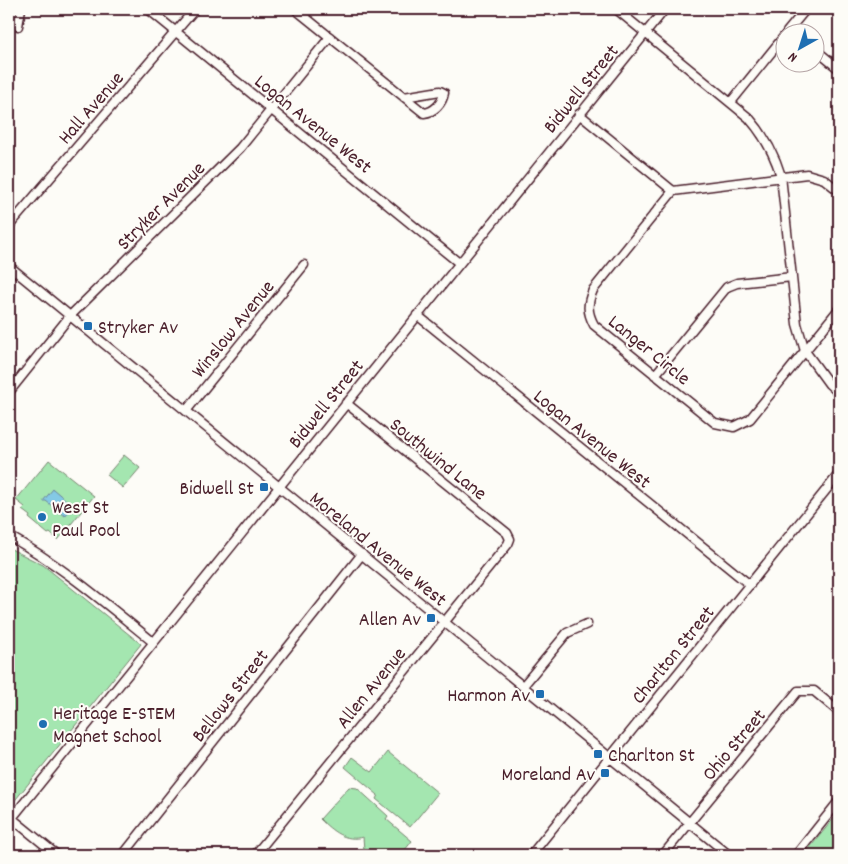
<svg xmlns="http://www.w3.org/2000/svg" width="848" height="864" font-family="Dekko,sans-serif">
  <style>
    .green { fill: #a4e6b0; stroke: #77826e }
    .water { fill: #84c9e5; stroke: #6d859b }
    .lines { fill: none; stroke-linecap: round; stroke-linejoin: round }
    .minor-casing { stroke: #4a1f2b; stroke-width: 11 }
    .minor { stroke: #fdfcf7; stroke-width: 8 }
    .poi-dot { fill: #1f6fb2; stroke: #fdfcf7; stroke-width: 2 }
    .labels { text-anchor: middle; stroke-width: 4; stroke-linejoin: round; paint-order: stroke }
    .street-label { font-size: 20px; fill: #4a1f2b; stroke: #fdfcf7 }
    .poi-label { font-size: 20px; fill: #4a1f2b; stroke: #fdfcf7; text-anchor: start }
  </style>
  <rect width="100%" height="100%" fill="#fdfcf7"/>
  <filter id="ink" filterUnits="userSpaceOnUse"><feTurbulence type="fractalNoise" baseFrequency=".02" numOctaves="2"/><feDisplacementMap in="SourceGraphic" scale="10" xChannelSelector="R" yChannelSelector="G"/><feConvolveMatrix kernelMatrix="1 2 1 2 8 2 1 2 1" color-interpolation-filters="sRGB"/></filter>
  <g filter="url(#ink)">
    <!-- green -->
    <path class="green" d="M 124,455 L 140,468 L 123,488 L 107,475 Z
      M 49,460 L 94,496 L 58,540 L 50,533 L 48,534 L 29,518 L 30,516 L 22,510 L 25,507 L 16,500 Z
      M 9,548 L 43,565 L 141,644 L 12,804 L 9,801 Z
      M 388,752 L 438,793 L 410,827 L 376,799 L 378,795 L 345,767 L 352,757 L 372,772 Z
      M 349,787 L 357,788 L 388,816 L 386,819 L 412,841 L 401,855 L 367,855 L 364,850 L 363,837 C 345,842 332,831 320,819 Z
      M 839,812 L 839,855 L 812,855 L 807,851 Z"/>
    <!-- water -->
    <path class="water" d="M 53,489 L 73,506 L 65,516 L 46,501 L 43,501 Z"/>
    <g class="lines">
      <defs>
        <path id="minor" d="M 148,9 L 459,263
          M 295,9 L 424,113 C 434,112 442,104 444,93 L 440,91 L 404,97
          M 616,9 L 749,118 C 765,136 774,153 781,176 L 797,324 L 805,351 L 829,384 L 839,393
          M 18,26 L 21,9
          M 787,32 L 806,9
          M 816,50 L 839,69
          M 731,102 L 786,34
          M 579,114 L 673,191
          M 839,191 L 824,179 L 807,174 L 673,191 L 593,290 C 587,304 587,312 594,325 L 715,423 L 734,427 L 750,419 L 839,309
          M 9,226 L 195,9
          M 9,266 L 729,855
          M 417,315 L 750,585
          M 655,375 L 727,287 L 737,283 L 792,277
          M 9,392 L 70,316 L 240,148 L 330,37
          M 186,411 L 304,265
          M 9,536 C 61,565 106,604 153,642
          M 523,686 L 567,633 L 587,624
          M 9,816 L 57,855
          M 12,818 L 665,9
          M 123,855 L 362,554
          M 255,855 L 508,544 L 510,539 L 507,533 L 346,403
          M 531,855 L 839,474
          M 663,855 L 798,691 L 814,691 L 839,712
          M 796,855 L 839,801"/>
      </defs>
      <!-- minor casing -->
      <use href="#minor" class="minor-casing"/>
      <!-- minor -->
      <use href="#minor" class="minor"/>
    </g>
  </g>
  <!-- markers -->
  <g class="poi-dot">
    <rect x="83" y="321" width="10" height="10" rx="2.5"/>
    <rect x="259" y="482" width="10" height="10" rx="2.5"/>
    <circle cx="42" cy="517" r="5"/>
    <rect x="426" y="613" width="10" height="10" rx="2.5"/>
    <rect x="535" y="689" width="10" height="10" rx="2.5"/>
    <circle cx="43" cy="724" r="5"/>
    <rect x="593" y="749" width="10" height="10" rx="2.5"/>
    <rect x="600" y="768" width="10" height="10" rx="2.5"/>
  </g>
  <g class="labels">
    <!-- street labels -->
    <g class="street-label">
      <text transform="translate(580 88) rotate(-51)" y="7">Bidwell Street</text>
      <text transform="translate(90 107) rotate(-49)" y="7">Hall Avenue</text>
      <text transform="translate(314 123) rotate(39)" y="7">Logan Avenue West</text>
      <text transform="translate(160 205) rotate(-45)" y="7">Stryker Avenue</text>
      <text transform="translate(232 328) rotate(-51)" y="7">Winslow Avenue</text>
      <text transform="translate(650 349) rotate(39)" y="7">Langer Circle</text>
      <text transform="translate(325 403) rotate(-51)" y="7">Bidwell Street</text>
      <text transform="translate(593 438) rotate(39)" y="7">Logan Avenue West</text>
      <text transform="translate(439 458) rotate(39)" y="7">Southwind Lane</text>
      <text transform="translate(379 548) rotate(39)" y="7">Moreland Avenue West</text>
      <text transform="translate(672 654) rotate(-51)" y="7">Charlton Street</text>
      <text transform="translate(370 687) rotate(-51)" y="7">Allen Avenue</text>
      <text transform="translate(229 695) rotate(-52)" y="7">Bellows Street</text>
      <text transform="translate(733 744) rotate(-50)" y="7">Ohio Street</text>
    </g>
    <!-- poi labels -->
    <g class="poi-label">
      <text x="98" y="333">Stryker Av</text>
      <text x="254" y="494" text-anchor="end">Bidwell St</text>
      <text x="52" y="513">West St<tspan x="52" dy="23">Paul Pool</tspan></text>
      <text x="421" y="625" text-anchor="end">Allen Av</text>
      <text x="530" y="701" text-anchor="end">Harmon Av</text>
      <text x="53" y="719">Heritage E-STEM<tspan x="53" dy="23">Magnet School</tspan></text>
      <text x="608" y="761">Charlton St</text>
      <text x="595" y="780" text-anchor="end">Moreland Av</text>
    </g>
  </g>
  <!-- margin -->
  <rect width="848" height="864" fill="none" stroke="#fdfcf7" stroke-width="30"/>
  <rect x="15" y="15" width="818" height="834" fill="none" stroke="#4a1f2b" stroke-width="2" filter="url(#ink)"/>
  <!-- north arrow -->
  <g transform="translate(800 48) rotate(219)"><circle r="24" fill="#fdfcf7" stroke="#b5a4a5"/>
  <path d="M0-4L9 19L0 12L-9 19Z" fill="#1f6fb2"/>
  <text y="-8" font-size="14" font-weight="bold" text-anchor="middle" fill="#4a1f2b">N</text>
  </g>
</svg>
